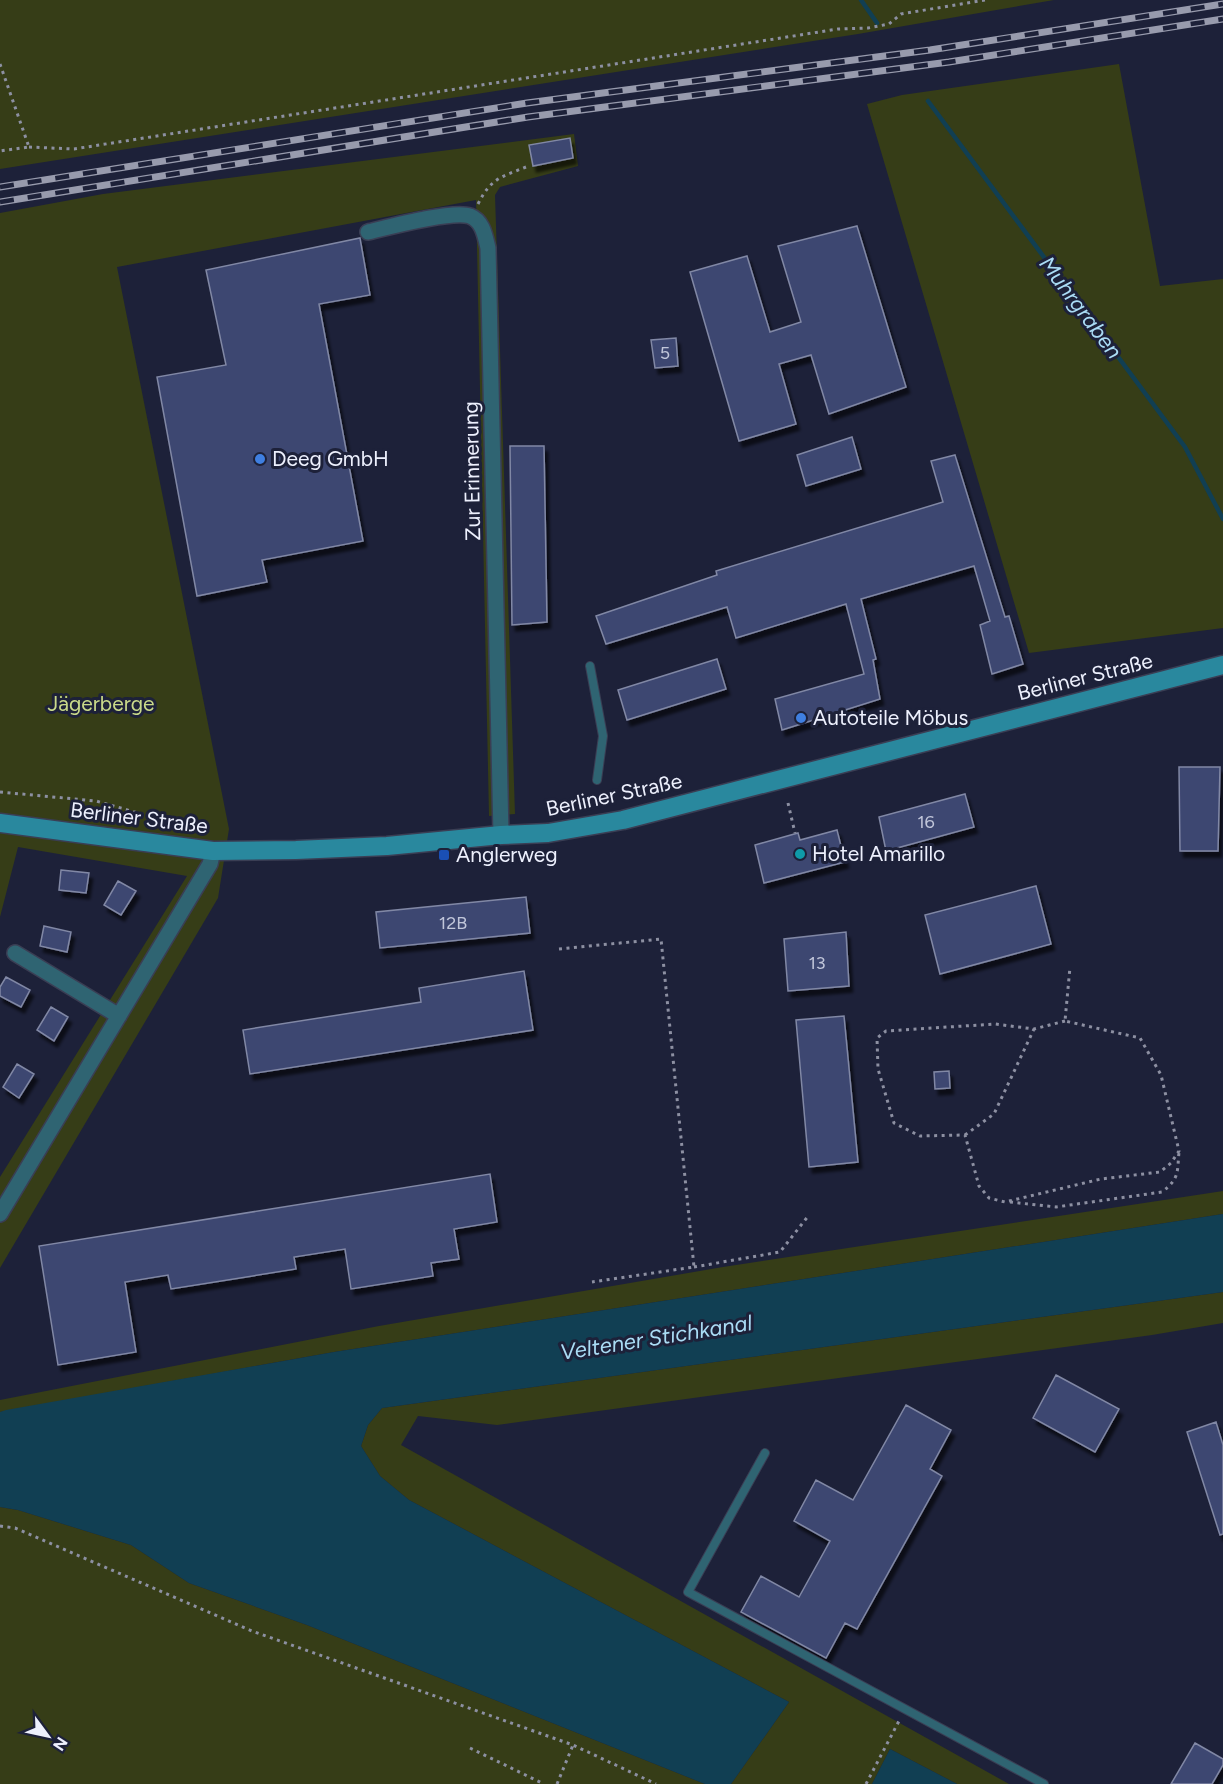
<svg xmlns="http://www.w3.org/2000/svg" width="1223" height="1784" font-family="Figtree,sans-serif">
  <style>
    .green { fill: #363d17 }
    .water { fill: #113f53 }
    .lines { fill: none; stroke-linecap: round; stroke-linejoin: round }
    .stream { stroke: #113f53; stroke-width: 4.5 }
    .building { fill: #3d4671; stroke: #8188a5; stroke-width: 1.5; filter: url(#shadow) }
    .lane-casing { stroke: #3a3e54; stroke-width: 10 }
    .street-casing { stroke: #3a3e54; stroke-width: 18 }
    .secondary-casing { stroke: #3a3e54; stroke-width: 21 }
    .path { stroke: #8d90a2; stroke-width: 3; stroke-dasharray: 3 4.5; stroke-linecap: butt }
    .lane { stroke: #2f6472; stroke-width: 8 }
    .street { stroke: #2f6472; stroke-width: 15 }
    .secondary { stroke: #29889e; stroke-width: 18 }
    .rail-casing { stroke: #989bad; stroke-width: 7 }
    .rail { stroke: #1d2139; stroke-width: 4.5; stroke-dasharray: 14; stroke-linecap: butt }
    .shop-dot { fill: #3f7fe0; stroke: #1d2139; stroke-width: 2 }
    .culture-dot { fill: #0f9aa8; stroke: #1d2139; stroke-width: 2 }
    .transit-dot { fill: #1a4fb4; stroke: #1d2139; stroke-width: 2 }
    .labels { text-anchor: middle; stroke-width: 6; stroke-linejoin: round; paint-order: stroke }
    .number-label { font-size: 18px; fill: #c1c6da }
    .poi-label { font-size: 21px; fill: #edf0fd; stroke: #1d2139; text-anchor: start }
    .street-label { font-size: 21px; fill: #edf0fd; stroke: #1d2139 }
    .park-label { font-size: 21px; fill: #cada8a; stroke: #1d2139 }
    .water-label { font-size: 22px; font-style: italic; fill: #aadcf5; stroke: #1d2139 }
  </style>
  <defs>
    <filter id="shadow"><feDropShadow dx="3.5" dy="6" stdDeviation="1.5" flood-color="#0009"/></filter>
  </defs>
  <rect width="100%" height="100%" fill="#1d2139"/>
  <!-- green -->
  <path class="green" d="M 0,0 L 1054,0 L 858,34 L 0,169 Z
    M 1119,64 L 1160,286 L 1223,279 L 1223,628 L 1029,653 L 867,104 L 902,95 Z
    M 574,134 L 578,166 L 500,187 L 495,195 L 515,814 L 489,816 L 476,200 L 117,267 L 229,829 L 218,898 L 0,1268 L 0,1177 L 187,876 L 18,847 L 0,917 L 0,213 L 103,194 Z
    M 1223,1191 L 1223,1214 L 334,1352 L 0,1412 L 0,1400 L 379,1326 L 723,1267 Z
    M 1223,1292 L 1223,1323 L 1152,1335 L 497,1425 L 418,1416 L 401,1445 L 1009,1784 L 957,1784 L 890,1749 L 872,1784 L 731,1784 L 789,1702 L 409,1500 L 380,1476 L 361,1446 L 368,1425 L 382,1408 Z
    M 0,1507 L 18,1510 L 131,1545 L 189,1583 L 307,1625 L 705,1784 L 0,1784 Z"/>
  <!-- water -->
  <path class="water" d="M 1223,1214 L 1223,1292 L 382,1408 L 368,1425 L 361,1446 L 380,1476 L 409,1500 L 789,1702 L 731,1784 L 705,1784 L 307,1625 L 189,1583 L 131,1545 L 18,1510 L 0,1507 L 0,1412 L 6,1410 L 334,1352 Z
    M 890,1749 L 957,1784 L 872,1784 Z"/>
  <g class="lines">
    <!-- stream -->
    <path class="stream" d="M 861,0 L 877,23
      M 928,101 L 1185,447 L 1223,519"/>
  </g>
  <!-- building -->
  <path class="building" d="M 570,138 L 573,158 L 533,166 L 529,145 Z
    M 857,226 L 906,387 L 829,414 L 811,355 L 779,364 L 796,424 L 739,441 L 690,272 L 747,256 L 770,332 L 801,322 L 778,246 Z
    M 360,238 L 370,295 L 319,304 L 363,541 L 262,560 L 267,582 L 197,596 L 157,377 L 226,365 L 206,270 Z
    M 676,338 L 678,366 L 655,368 L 651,340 Z
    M 852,437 L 861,469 L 806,486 L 797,455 Z
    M 510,446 L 544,446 L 547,622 L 512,625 Z
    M 955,455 L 1005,617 L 1009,616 L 1023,664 L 992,674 L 980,625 L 990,621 L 974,566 L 861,599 L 876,659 L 873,660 L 880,699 L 782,730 L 775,699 L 864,674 L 846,604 L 736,638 L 727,607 L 606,644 L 596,616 L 717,575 L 716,571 L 943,502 L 931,461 Z
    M 717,659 L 726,689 L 627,720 L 618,690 Z
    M 1179,767 L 1220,767 L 1218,851 L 1180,851 Z
    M 965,794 L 974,827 L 886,851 L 879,817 Z
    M 837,830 L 845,862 L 764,883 L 755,845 L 798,833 L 800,840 Z
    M 61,870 L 89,873 L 86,893 L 59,890 Z
    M 118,881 L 136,891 L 121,915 L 104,905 Z
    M 1036,886 L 1051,944 L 940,974 L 925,915 Z
    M 526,897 L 530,933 L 380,948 L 376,912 Z
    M 44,926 L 71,932 L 67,952 L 40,946 Z
    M 846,932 L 849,986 L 788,991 L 784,939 Z
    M 524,971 L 533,1030 L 250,1074 L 243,1030 L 421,1002 L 419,988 Z
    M 6,977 L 30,990 L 21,1007 L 0,996 L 0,987 Z
    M 51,1007 L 68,1017 L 54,1041 L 37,1030 Z
    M 844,1016 L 858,1162 L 809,1167 L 796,1020 Z
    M 17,1064 L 34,1074 L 19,1098 L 3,1087 Z
    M 949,1071 L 950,1088 L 935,1089 L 934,1072 Z
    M 490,1174 L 497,1222 L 454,1229 L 459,1259 L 431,1263 L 433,1276 L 351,1289 L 345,1249 L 294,1257 L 296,1269 L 171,1289 L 168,1275 L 125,1282 L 136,1352 L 58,1365 L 39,1246 Z
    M 1056,1375 L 1119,1409 L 1095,1452 L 1033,1418 Z
    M 906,1405 L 951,1430 L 930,1469 L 942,1476 L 857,1629 L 845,1623 L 826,1658 L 741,1612 L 761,1576 L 799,1597 L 830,1541 L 794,1521 L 816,1480 L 853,1500 Z
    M 1216,1422 L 1223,1445 L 1223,1534 L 1220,1535 L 1187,1432 Z
    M 1195,1743 L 1223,1759 L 1223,1765 L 1212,1784 L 1171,1784 Z"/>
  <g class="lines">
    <defs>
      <path id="lane" d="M 590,666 L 603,736 L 597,780
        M 765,1453 L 688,1592 L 1044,1784"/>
      <path id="street" d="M 368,232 C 389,227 452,210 470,216 C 483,221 485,236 488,248 L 501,835
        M 15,953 L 119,1016
        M 0,1214 L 210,864 L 213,851"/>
      <path id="secondary" d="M 0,823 L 213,851 L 296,850 L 387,846 L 501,835 L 548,833 L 623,820 L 1223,665"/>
    </defs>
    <!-- lane casing -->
    <use href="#lane" class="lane-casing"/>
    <!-- street casing -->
    <use href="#street" class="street-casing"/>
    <!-- secondary casing -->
    <use href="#secondary" class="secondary-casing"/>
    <!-- path -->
    <path class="path" d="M 0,64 L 29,147 L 0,151
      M 29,147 L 74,149 L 838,29 L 868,28 L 889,24 L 901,14 L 985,0
      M 478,204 C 491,178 501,177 526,167
      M 0,792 L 96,801 L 201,831
      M 788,803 L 795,833
      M 559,949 L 661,939 L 694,1267 L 592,1282
      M 1065,1021 L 1034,1029 L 995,1024 L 886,1031 L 877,1038 L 878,1069 L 894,1123 L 920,1136 L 965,1135 L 979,1186 L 989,1198 L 1005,1202 L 1101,1179 L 1160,1172 L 1171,1163 L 1179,1151 L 1161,1075 L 1140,1038 L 1065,1021 L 1070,967
      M 965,1135 L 994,1114 L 1034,1029
      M 1010,1202 L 1056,1207 L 1162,1192 C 1180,1178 1177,1172 1179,1152
      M 694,1267 L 780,1252 L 809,1215
      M 0,1526 L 15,1528 L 252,1631 L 573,1745 L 656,1784
      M 470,1748 L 544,1784
      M 557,1784 L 573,1745
      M 866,1784 L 900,1719"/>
    <!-- lane -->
    <use href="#lane" class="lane"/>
    <!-- street -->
    <use href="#street" class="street"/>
    <!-- secondary -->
    <use href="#secondary" class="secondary"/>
    <defs>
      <path id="rail" d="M 0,187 L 527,103 L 930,50 L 1223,4
        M 0,202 L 528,117 L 949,62 L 1223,19"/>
    </defs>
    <!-- rail casing -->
    <use href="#rail" class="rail-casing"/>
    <!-- rail -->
    <use href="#rail" class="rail"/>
  </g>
  <!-- markers -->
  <g class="shop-dot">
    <circle cx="260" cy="459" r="6"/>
    <circle cx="801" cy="718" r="6"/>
  </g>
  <circle class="culture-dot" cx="800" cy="854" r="6"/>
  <rect class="transit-dot" x="438" y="849" width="12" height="12" rx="3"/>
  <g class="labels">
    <!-- number labels -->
    <g class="number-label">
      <text x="665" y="359">5</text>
      <text x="926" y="828">16</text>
      <text x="453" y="929">12B</text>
      <text x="817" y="969">13</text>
    </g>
    <!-- poi labels -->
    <g class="poi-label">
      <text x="272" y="466">Deeg GmbH</text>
      <text x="813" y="725">Autoteile Möbus</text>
      <text x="812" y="861">Hotel Amarillo</text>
      <text x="456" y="862">Anglerweg</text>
    </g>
    <!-- street labels -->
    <g class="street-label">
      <text transform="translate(472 471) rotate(-91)" y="7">Zur Erinnerung</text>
      <text transform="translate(1085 677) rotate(-14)" y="7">Berliner Straße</text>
      <text transform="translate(614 795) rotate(-12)" y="7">Berliner Straße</text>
      <text transform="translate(139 818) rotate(7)" y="7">Berliner Straße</text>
    </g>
    <!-- park labels -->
    <g class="park-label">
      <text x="101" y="711">Jägerberge</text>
    </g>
    <!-- water labels -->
    <g class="water-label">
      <text transform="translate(1081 307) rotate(53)" y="8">Muhrgraben</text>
      <text transform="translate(656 1337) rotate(-9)" y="8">Veltener Stichkanal</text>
    </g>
  </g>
  <!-- north arrow -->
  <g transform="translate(48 1736) rotate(123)" stroke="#1d2139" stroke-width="4.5" paint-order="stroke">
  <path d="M0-4.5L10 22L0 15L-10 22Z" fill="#edf0fd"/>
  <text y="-9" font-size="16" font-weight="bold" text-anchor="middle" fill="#edf0fd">N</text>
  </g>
</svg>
